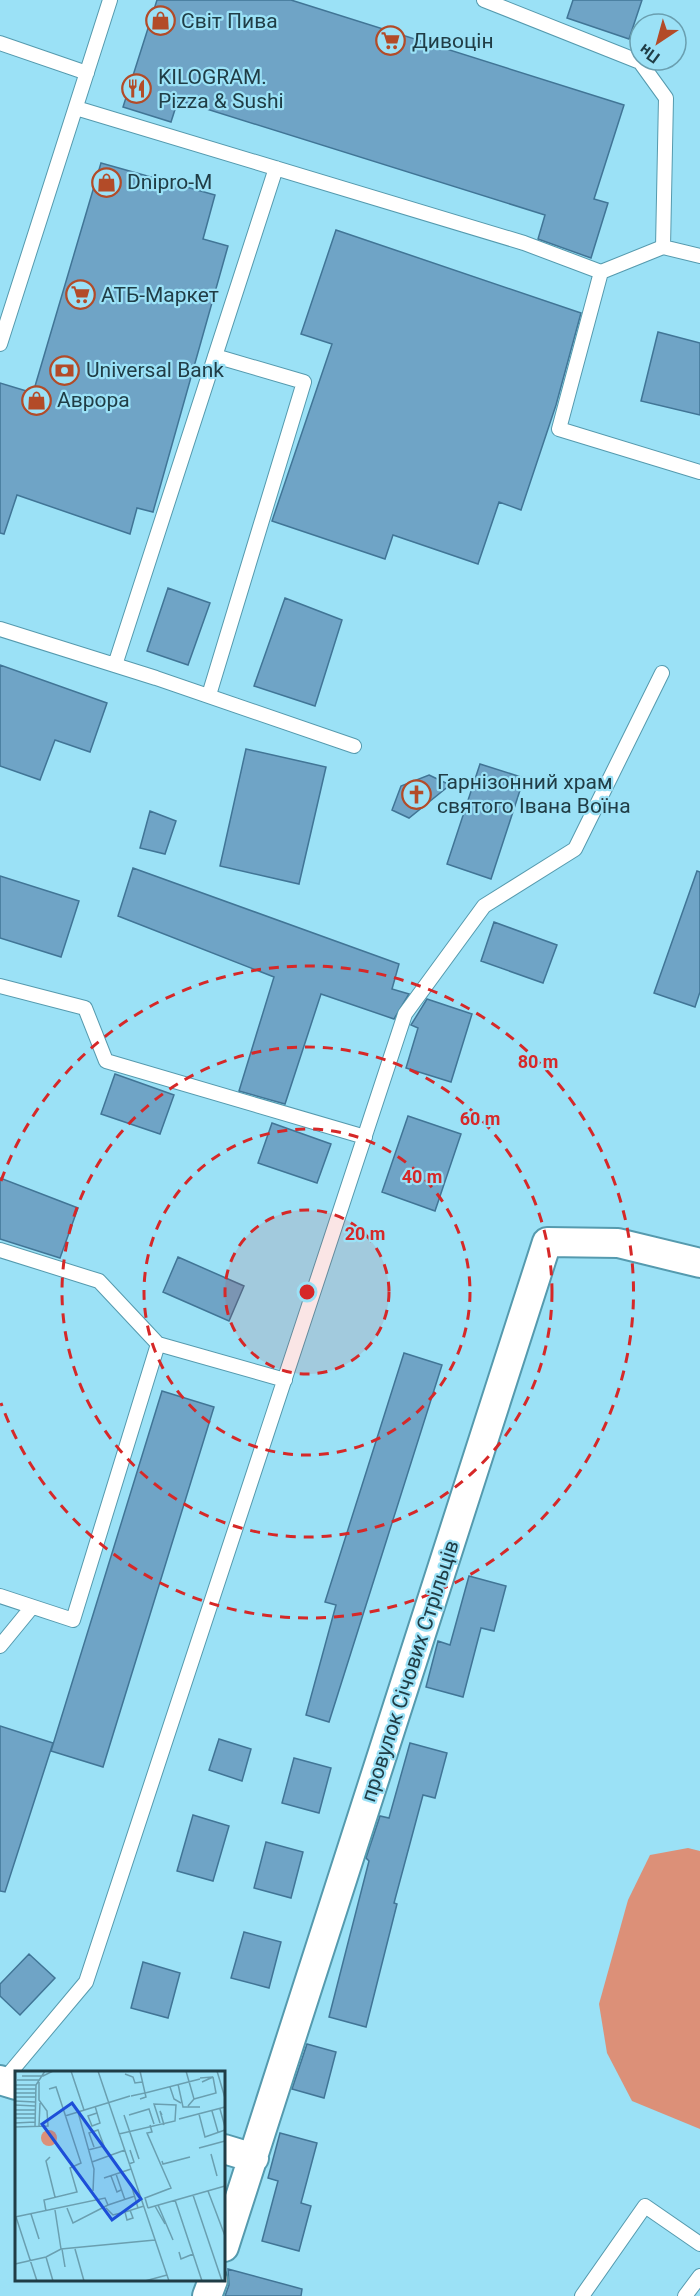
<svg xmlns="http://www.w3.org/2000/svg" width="700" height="2296" font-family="Roboto,sans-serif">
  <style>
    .green { fill: #dc9078 }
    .building { fill: #6fa4c6; stroke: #417596; stroke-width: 1.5 }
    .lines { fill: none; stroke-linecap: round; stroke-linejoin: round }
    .lane-casing { stroke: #559aae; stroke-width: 16 }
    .street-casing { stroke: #559aae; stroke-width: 32 }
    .lane { stroke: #fff; stroke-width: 14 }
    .street { stroke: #fff; stroke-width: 28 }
    .ring { fill: none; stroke: #d62828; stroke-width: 3; stroke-dasharray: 10 8 }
    .labels { text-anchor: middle; stroke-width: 4.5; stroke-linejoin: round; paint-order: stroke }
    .poi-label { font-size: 21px; fill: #203d46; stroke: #9be1f6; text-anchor: start }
    .street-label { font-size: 21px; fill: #203d46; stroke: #9be1f6 }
    .inset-road { fill: none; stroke: #6a9fb0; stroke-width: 1.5 }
    .view { fill: #1d4ed8; fill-opacity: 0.15; stroke: #1d4ed8; stroke-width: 3 }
    .inset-edge { fill: none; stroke: #203d46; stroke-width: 3 }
    .centre { fill: #d62828; stroke: #9be1f6; stroke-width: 3 }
    .ring-label { font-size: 18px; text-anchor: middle; font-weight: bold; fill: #d62828; stroke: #9be1f6; stroke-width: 4.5; stroke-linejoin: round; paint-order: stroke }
  </style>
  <rect width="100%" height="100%" fill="#9be1f6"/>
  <!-- green -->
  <path class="green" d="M 688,1848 L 700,1851 L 700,2129 L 632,2101 L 607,2053 L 599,2004 L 628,1900 L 650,1855 Z"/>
  <!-- building -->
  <path class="building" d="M 157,0 L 291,0 L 624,105 L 594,199 L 608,203 L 591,258 L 538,239 L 545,215 L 178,100 L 171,122 L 123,107 Z
    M 573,0 L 642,0 L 629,39 L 567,18 Z
    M 101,163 L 215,195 L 203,239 L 228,246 L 153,512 L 137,508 L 130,534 L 17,495 L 4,534 L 0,533 L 0,383 L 33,393 Z
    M 336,230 L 581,313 L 556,405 L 521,510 L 499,502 L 478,564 L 393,535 L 385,559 L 272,521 L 332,344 L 301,334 Z
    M 658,332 L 700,343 L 700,415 L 641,401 Z
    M 168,588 L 210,603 L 188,665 L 147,651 Z
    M 285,598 L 342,620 L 315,706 L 254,686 Z
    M 0,665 L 107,703 L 90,752 L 55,740 L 40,780 L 0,766 Z
    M 246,749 L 326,767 L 299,884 L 220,866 Z
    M 480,764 L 524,778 L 491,879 L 447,864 Z
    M 429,775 L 450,785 L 409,818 L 392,810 L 401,786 Z
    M 150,811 L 176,821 L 165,854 L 140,848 Z
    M 133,868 L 399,964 L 392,989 L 409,994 L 394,1019 L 321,994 L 285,1104 L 239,1091 L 274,977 L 118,916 Z
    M 697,871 L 700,872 L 700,992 L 695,1007 L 654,993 Z
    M 0,876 L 79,901 L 61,957 L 0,938 Z
    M 494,922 L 557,945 L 543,983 L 481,961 Z
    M 427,999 L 472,1014 L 451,1082 L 406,1068 L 418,1028 L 411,1025 Z
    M 115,1074 L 174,1095 L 160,1134 L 101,1114 Z
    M 408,1116 L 461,1134 L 435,1211 L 382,1192 Z
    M 272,1123 L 331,1144 L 317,1183 L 258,1163 Z
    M 0,1178 L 78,1208 L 60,1258 L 0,1239 Z
    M 178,1257 L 244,1286 L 229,1321 L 163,1292 Z
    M 404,1353 L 442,1365 L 329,1722 L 306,1715 L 336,1605 L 325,1602 Z
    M 162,1391 L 214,1407 L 103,1767 L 51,1751 Z
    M 469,1576 L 506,1586 L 494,1631 L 481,1628 L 463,1697 L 426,1687 L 438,1641 L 450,1645 Z
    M 0,1726 L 53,1743 L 5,1892 L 0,1891 Z
    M 219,1739 L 251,1749 L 242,1781 L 209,1770 Z
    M 410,1743 L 447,1753 L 435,1798 L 423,1795 L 394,1903 L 397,1904 L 366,2027 L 329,2017 L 369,1861 L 366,1858 L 380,1816 L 389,1818 Z
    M 294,1758 L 331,1768 L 319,1813 L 282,1803 Z
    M 193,1815 L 229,1826 L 213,1881 L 177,1871 Z
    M 266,1842 L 303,1852 L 291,1898 L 254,1888 Z
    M 244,1932 L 281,1942 L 269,1988 L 231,1978 Z
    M 29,1954 L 55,1978 L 20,2015 L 0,1996 L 0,1984 Z
    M 143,1962 L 180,1973 L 168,2018 L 131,2008 Z
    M 307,2044 L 336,2052 L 324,2098 L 292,2089 Z
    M 280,2133 L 317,2143 L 301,2203 L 311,2206 L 299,2251 L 262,2241 L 278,2181 L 268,2178 Z
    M 228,2269 L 302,2289 L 301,2296 L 225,2296 L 229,2285 Z"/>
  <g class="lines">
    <defs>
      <path id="lane" d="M 484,0 L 640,62 L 666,98 L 663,247
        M 0,43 L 87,73
        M 76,108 L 524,243 L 601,272 L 559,429 L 700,472
        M 601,272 L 663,247 L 700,256
        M 0,344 L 110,0
        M 0,629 L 156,678 L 354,746
        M 115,665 L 276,168
        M 209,695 L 304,382 L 215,356
        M 0,986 L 85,1008 L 106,1061 L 365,1137
        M 0,1250 L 99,1281 L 158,1344 L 285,1380
        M 0,1596 L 73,1620 L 158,1344
        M 0,1646 L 32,1607
        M 3,2081 L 86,1982 L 405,1014 L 484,906 L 575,849 L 662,673
        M 582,2296 L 645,2206 L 700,2244
        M 685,2296 L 700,2276"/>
      <path id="street" d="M 0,2080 L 16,2085
        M 224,2149 L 254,2158
        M 224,2247 L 547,1242 L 618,1243 L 700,1263
        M 207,2296 L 213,2280"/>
    </defs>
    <!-- lane casing -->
    <use href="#lane" class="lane-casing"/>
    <!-- street casing -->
    <use href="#street" class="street-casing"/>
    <!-- lane -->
    <use href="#lane" class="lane"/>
    <!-- street -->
    <use href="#street" class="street"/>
  </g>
  <!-- distance rings -->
  <circle cx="307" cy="1292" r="82" fill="#d62828" fill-opacity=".12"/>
  <g class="ring">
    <circle cx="307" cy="1292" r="82"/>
    <circle cx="307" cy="1292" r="163"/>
    <circle cx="307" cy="1292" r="245"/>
    <path d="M1 1181A326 326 0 1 1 1 1403"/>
  </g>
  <!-- icons -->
  <defs>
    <symbol id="shop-ring" viewBox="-11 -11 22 22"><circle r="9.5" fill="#9be1f6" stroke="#b34b28" stroke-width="1.5"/><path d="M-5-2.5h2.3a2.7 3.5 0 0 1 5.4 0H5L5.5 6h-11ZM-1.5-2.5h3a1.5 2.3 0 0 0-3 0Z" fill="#b34b28"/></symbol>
    <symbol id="supermarket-ring" viewBox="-11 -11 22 22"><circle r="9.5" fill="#9be1f6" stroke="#b34b28" stroke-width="1.5"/><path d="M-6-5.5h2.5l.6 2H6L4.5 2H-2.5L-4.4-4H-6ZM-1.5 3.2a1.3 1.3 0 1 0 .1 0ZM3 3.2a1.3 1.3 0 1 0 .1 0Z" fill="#b34b28"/></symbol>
    <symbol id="restaurant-ring" viewBox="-11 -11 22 22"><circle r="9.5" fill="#9be1f6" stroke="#b34b28" stroke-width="1.5"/><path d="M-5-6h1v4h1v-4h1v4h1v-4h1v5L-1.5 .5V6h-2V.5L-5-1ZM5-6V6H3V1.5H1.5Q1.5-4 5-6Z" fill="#b34b28"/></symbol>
    <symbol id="bank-ring" viewBox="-11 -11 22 22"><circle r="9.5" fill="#9be1f6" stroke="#b34b28" stroke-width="1.5"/><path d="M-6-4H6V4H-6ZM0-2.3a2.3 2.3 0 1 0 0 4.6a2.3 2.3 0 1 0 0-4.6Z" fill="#b34b28"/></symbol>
    <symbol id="church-ring" viewBox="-11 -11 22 22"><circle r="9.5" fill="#9be1f6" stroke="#b34b28" stroke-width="1.5"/><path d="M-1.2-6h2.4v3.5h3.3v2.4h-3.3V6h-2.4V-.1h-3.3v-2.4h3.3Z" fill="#b34b28"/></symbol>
  </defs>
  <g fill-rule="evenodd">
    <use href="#shop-ring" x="144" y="4" width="33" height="33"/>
    <use href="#supermarket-ring" x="374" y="24" width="33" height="33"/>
    <use href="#restaurant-ring" x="120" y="72" width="33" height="33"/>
    <use href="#shop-ring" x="90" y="166" width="33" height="33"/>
    <use href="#supermarket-ring" x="64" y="278" width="33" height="33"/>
    <use href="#bank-ring" x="48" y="354" width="33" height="33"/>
    <use href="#shop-ring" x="20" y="384" width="33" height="33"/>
    <use href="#church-ring" x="400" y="778" width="33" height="33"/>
  </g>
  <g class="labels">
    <!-- poi labels -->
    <g class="poi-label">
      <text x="181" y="28">Світ Пива</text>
      <text x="412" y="48">Дивоцін</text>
      <text x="158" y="84">KILOGRAM.<tspan x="158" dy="24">Pizza &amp; Sushi</tspan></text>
      <text x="127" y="189">Dnipro-M</text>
      <text x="101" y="302">АТБ-Маркет</text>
      <text x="86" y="377">Universal Bank</text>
      <text x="57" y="407">Аврора</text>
      <text x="437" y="789">Гарнізонний храм<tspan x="437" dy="24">святого Івана Воїна</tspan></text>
    </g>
    <!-- street labels -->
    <g class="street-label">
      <text transform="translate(410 1671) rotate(-72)" y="7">провулок Січових Стрільців</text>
    </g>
  </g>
  <!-- overview -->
  <g transform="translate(15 2071)">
    <rect width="210" height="210" fill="#9be1f6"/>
    <path d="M26 67a8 8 0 1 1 16 0a8 8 0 1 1-16 0Z" fill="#dc9078"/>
    <path class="inset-road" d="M 56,0 L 69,39M 83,0 L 154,210M 171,0 L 179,28 L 173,35M 202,0 L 210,27M 110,3 L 118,6 L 120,12 L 127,11M 7,5 L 28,5 L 38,0M 185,7 L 198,6 L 187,11M 2,9 L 25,9M 163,13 L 168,36 L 185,36M 0,14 L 21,14M 155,16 L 159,28 L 166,32M 0,18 L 21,18M 0,22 L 21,22M 116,25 L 130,22 L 125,0M 0,26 L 20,26M 125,28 L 131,26 L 130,22 L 185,8M 179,28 L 201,22 L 198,6M 0,30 L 20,31M 0,34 L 20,35M 80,35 L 85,52 L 77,55 L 73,45 L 82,42M 205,38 L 210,56M 0,39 L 20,39M 197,40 L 203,61M 63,41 L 79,98 L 78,120M 0,43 L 20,43M 184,43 L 190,66 L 210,59M 109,44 L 124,88M 114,44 L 134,38 L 139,53M 147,44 L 145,40 L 149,54M 50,45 L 115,25M 0,47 L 20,47M 164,48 L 210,36M 0,52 L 20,51M 24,55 L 25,32M 0,56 L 33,55 L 32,40 L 24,29 L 24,11M 20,56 L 21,14 L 30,0M 104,63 L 160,50 L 161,34 L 139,33 L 145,52M 184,77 L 210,70M 73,79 L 89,75 L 83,59 L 74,62 L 79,76M 196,83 L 202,105M 35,86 L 31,90 L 40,126M 147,90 L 148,93 L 175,86M 77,91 L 110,79M 114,93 L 119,91 L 115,79M 101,103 L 110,129M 96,105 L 102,121 L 106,119M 89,107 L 116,98M 116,113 L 123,137M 193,120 L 210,165M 178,124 L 207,210M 160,129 L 187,210M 143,134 L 158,169M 140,135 L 150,153M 52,137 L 58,152 L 93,134M 91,137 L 98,144 L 110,141M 133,137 L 130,127 L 156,117 L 132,62 L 137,61 L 135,54M 133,137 L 210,115M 40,139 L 46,178M 115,139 L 118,147 L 112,149 L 110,141 L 129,135M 31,140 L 29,129 L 62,121 L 55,97 L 66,92 L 41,16 L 34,18M 16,143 L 24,168M 0,146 L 90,127 L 93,134 L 120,125M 1,146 L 22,210M 47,178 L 50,196M 60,178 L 69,210M 164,181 L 166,188 L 178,183M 31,186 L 38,210M 0,193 L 31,186 L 46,178 L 140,169M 130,210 L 152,204"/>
    <path class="view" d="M 57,32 L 126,128 L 97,149 L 27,53 Z"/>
    <rect width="210" height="210" class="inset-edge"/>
  </g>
  <circle cx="307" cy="1292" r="9" class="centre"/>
  <g class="ring-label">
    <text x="538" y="1068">80 m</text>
    <text x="480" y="1125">60 m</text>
    <text x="422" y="1183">40 m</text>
    <text x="365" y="1240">20 m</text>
  </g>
  <!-- north arrow -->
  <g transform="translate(658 42) rotate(216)"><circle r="28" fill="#9be1f6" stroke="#6a9fb0" stroke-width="1.5"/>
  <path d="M0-4.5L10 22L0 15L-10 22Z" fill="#b34b28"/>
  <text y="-9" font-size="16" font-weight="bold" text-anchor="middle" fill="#203d46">Пн</text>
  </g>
</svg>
